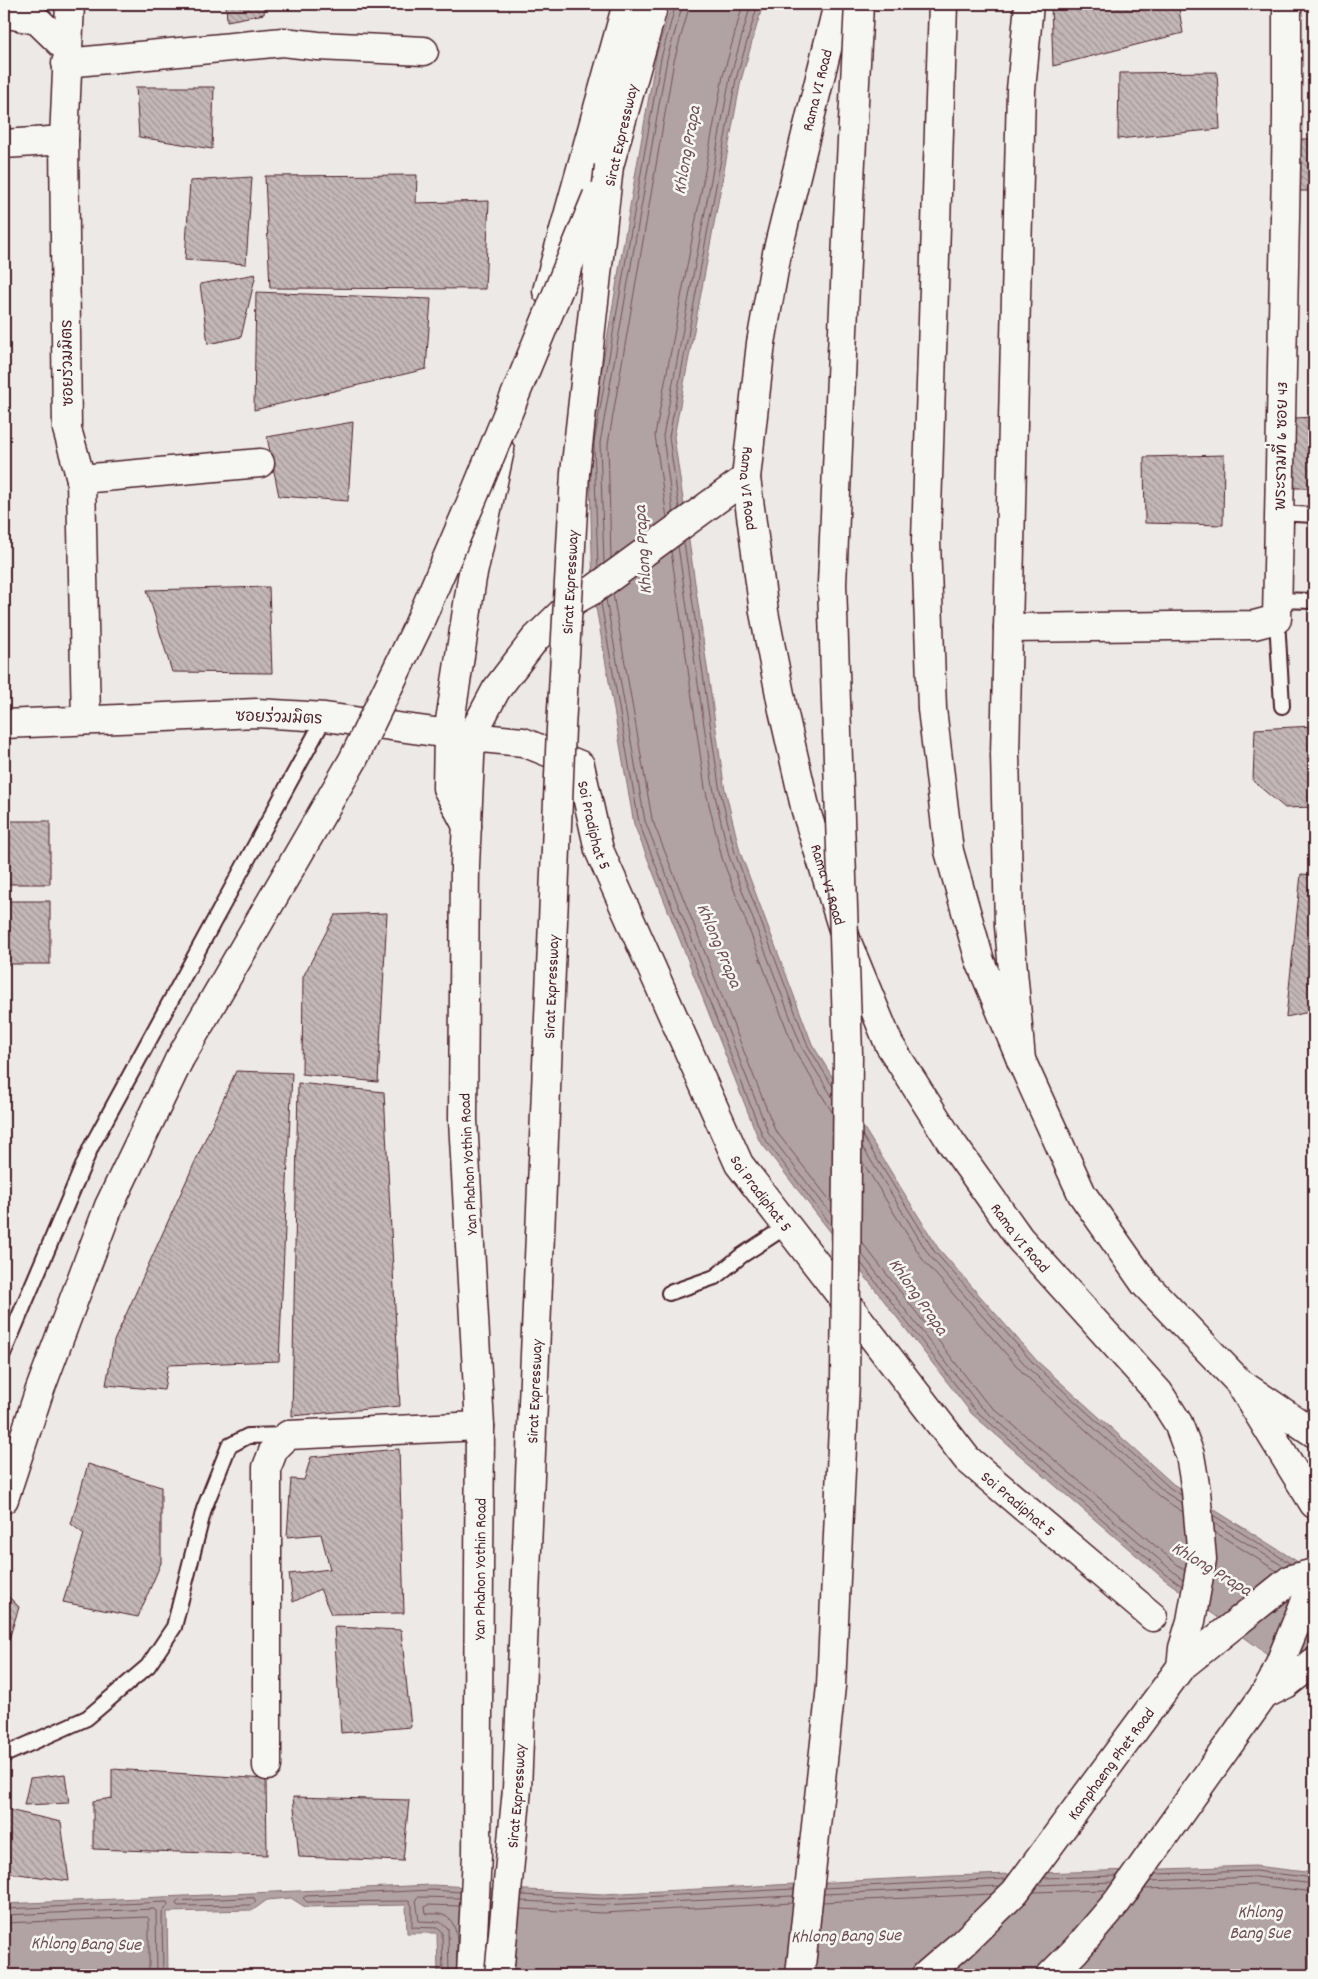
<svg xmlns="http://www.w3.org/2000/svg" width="1318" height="1979" font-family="Dekko,'Playpen Sans Thai',sans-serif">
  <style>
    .water { fill: #b1a2a3; stroke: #886e73 }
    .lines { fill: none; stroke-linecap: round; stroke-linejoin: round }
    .shore { stroke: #73535b; stroke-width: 1 }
    .building { fill: url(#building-back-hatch); stroke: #4a1f2b }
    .service-casing { stroke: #4a1f2b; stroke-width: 18 }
    .minor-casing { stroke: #4a1f2b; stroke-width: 31 }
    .tertiary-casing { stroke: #4a1f2b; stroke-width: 31 }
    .secondary-casing { stroke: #4a1f2b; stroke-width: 31 }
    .motorway-casing { stroke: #4a1f2b; stroke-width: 31 }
    .service { stroke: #f6f6f2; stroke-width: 14 }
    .minor { stroke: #f6f6f2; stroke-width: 28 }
    .tertiary { stroke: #f6f6f2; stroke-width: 28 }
    .secondary { stroke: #f6f6f2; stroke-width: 28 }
    .motorway { stroke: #f6f6f2; stroke-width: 28 }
    .motorway-bridge-casing { stroke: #4a1f2b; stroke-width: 31; stroke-linecap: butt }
    .motorway-bridge { stroke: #f6f6f2; stroke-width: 28 }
    .labels { text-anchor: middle; stroke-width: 5; stroke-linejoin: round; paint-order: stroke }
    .street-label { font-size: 16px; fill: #4a1f2b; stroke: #f6f6f2 }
    .water-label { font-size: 18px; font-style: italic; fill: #6e4d55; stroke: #f6f6f2 }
  </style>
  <defs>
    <pattern id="building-back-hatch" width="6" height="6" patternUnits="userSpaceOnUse" patternTransform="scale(1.25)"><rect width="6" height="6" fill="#c4b7b7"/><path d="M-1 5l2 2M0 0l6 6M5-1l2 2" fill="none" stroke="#a19495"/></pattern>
  </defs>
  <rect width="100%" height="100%" fill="#ece9e6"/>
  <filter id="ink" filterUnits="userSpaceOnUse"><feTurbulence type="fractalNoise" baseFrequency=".02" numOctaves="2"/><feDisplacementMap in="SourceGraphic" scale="10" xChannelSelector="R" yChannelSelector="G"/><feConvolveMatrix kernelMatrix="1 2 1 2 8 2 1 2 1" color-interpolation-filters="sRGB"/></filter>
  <g filter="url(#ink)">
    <!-- water -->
    <path class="water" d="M 672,4 L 763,4 L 741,80 L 674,437 L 724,785 L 740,852 L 812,1044 L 938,1248 L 1037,1361 L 1173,1484 L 1314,1572 L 1314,1688 L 1164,1579 L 972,1414 L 759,1140 L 634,824 L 593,590 L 589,443 L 656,56 Z
      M 1255,1866 L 1314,1873 L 1314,1975 L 438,1975 L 437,1933 L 407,1933 L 406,1905 L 305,1907 L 291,1898 L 267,1900 L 253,1910 L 167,1912 L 168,1975 L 4,1975 L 4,1904 L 432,1885 L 603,1894 L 949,1876 Z"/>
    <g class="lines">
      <!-- shore -->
      <path class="shore" d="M 679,508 L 669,437 L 736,79 L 758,4
        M 673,513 L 663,436 L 730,78 L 751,4
        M 667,518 L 655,435 L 723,76 L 743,4
        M 684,542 L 719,786 L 735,853 L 808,1046 L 833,1087
        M 678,546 L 713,787 L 729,856 L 802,1048 L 833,1098
        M 671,551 L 705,788 L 722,858 L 795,1051 L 832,1112
        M 611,558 L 608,444 L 674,61 L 690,4
        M 604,563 L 600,443 L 667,59 L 683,4
        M 598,568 L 594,443 L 661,58 L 676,4
        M 613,594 L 652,819 L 775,1130 L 832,1203
        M 606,599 L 645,821 L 769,1134 L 832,1215
        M 601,603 L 639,823 L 763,1137 L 831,1225
        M 862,1135 L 934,1251 L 1034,1364 L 1170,1488 L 1181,1495
        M 862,1146 L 929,1255 L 1029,1369 L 1166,1493 L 1182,1503
        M 862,1161 L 923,1260 L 1023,1373 L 1161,1498 L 1183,1512
        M 861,1241 L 985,1401 L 1185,1571
        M 861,1253 L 980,1406 L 1183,1580
        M 861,1263 L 975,1410 L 1167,1575 L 1182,1586
        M 1213,1515 L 1291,1564
        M 1214,1523 L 1283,1566
        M 1215,1532 L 1277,1571
        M 1155,1874 L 1255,1871 L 1314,1878
        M 1044,1878 L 1117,1876
        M 1150,1881 L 1255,1877 L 1314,1884
        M 1039,1885 L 1113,1882
        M 824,1888 L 1006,1879
        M 1145,1889 L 1255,1885 L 1314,1892
        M 1033,1892 L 1107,1890
        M 824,1894 L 1000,1886
        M 522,1895 L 603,1899 L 794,1889
        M 254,1898 L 256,1902 L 251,1905 L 178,1906 L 176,1904 L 178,1901 Z
        M 521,1901 L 603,1905 L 793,1896
        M 823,1902 L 992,1894
        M 4,1909 L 167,1902 L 168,1905 L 162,1913 L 163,1975
        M 520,1909 L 603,1913 L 793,1903
        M 4,1915 L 154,1909 L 156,1911 L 157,1975
        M 4,1923 L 147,1917 L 149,1919 L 149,1975
        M 457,1964 C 456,1948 461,1922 443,1915 C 438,1913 432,1914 426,1914 L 425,1907 L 427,1905 L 459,1906
        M 443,1975 L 442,1932 L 437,1928 L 412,1927 L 412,1906 L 409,1901 L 307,1902 L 303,1898 L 306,1896 L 432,1890 L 460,1892
        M 449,1975 L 448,1929 L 440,1922 L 419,1921 L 416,1899 L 418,1897 L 460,1898"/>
    </g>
    <!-- building -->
    <path class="building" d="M 226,4 L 265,4 L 264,14 L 227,21 Z
      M 1051,4 L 1178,4 L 1183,33 L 1053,66 Z
      M 1217,72 L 1220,129 L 1118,139 L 1119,73 Z
      M 136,87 L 214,87 L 212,149 L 139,137 Z
      M 1300,139 L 1314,139 L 1314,191 L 1300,191 Z
      M 417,175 L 416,203 L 489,201 L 485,289 L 270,288 L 265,176 Z
      M 252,177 L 246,264 L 185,260 L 190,181 Z
      M 256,274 L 241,337 L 208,344 L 200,284 Z
      M 256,292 L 431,299 L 426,369 L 254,410 Z
      M 1314,417 L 1314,488 L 1292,488 L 1295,418 Z
      M 353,422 L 348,501 L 279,496 L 267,437 Z
      M 1224,455 L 1223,525 L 1145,523 L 1144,457 Z
      M 269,587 L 272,673 L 172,672 L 147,590 Z
      M 1314,726 L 1314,807 L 1285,808 L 1253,781 L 1255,729 Z
      M 4,821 L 50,821 L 50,884 L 4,884 Z
      M 1301,874 L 1314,875 L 1314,1011 L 1286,1017 Z
      M 4,901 L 50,901 L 50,964 L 4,964 Z
      M 387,913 L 378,1082 L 302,1074 L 303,977 L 335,915 Z
      M 236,1071 L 292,1073 L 279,1361 L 168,1365 L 164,1390 L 106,1385 L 114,1341 Z
      M 298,1083 L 384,1092 L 400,1406 L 292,1416 Z
      M 399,1449 L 404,1613 L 331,1614 L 320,1589 L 293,1602 L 289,1574 L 330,1569 L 321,1534 L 287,1537 L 291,1479 L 304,1480 L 311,1457 Z
      M 88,1464 L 161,1487 L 161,1563 L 138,1617 L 63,1602 L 84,1534 L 71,1524 Z
      M 4,1592 L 19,1607 L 4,1655 Z
      M 334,1627 L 401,1630 L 411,1727 L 341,1733 Z
      M 112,1769 L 266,1779 L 267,1855 L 93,1849 L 93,1801 L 112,1798 Z
      M 65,1774 L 69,1803 L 24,1805 L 30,1778 Z
      M 293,1797 L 409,1800 L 403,1861 L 299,1857 Z
      M 4,1809 L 61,1822 L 69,1881 L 4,1872 Z"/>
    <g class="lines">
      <defs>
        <path id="service" d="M 1278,513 L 1314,515
          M 1276,600 L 1314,601
          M 1277,619 L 1282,706
          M 669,1293 L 715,1277 L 741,1256 L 787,1226
          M 4,1352 L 91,1147 L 325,717
          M 4,1755 L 87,1718 L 148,1666 L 174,1627 L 204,1509 L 229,1446 L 248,1436 L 287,1435"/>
        <g id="minor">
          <path d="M 70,4 L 64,140 L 67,429 L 81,479 L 86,720"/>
          <path d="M 4,13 L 37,20 L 68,50"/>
          <path d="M 66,63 L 283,42 L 318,46 L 424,51"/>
          <path d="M 4,144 L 64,140"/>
          <path d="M 547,291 L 627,4"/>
          <path d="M 81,479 L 260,463"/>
          <path d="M 1008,628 L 1254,625 L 1277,619 L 1287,117 L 1287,4"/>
          <path id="s1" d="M 4,724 L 257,713 L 325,717 L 471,737 L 523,742 L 580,765 L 599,850 L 739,1164 L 967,1459 L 1153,1617"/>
          <path d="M 467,826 L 447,788 L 448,734 L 472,578 L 500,450"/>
          <path d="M 267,1766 L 267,1467 L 274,1449 L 288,1435 L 480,1426"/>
        </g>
        <g id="tertiary">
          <path id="s2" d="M 471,1975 L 477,1855 L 480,1426 L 463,1120 L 465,865 L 471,737 L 496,690 L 535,639 L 575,600 L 593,590 L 746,478"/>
        </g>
        <g id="secondary">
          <path id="s3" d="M 838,4 L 777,253 L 761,343 L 746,478 L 764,612 L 783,710 L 806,811 L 847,942 L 889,1044 L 951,1142 L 1020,1239 L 1159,1393 L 1178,1423 L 1190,1455 L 1196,1491 L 1202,1559 L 1191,1621 L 1183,1648 L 1181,1667"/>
          <path d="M 1029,4 L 1021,90 L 1005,754 L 1009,926 L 1021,1060 L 1082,1194 L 1145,1284 L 1239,1382 L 1314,1504"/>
          <path d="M 1246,1387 L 1314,1433"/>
          <path d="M 1264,1695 L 1286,1684 L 1314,1662"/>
          <path id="s4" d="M 926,1975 L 963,1943 L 1015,1892 L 1181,1667 L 1291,1579 L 1314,1573"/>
          <path d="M 1051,1975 L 1076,1950 L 1117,1902 L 1264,1695 L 1273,1680 L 1314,1580"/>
        </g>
        <path id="motorway" d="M 943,4 L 926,541 L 932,709 L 949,851 L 980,961 L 1021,1060
          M 609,166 L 654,4
          M 4,1499 L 38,1395 L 109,1206 L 179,1060"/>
      </defs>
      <!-- service casing -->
      <use href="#service" class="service-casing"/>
      <!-- minor casing -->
      <use href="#minor" class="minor-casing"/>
      <!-- tertiary casing -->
      <use href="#tertiary" class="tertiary-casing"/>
      <!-- secondary casing -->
      <use href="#secondary" class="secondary-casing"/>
      <!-- motorway casing -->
      <use href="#motorway" class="motorway-casing"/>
      <!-- service -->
      <use href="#service" class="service"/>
      <!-- minor -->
      <use href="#minor" class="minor"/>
      <!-- tertiary -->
      <use href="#tertiary" class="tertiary"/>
      <!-- secondary -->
      <use href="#secondary" class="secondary"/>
      <!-- motorway -->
      <use href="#motorway" class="motorway"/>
      <defs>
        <g id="motorway-bridge">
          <path d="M 179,1060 L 353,760 L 417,628 L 475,493 L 597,196"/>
          <path id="s5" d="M 499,1975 L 517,1789 L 561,728 L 575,473 L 609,166"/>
          <path d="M 800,1975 L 831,1686 L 845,1383 L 848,1054 L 832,584 L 847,239 L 859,4"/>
        </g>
      </defs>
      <!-- motorway-bridge casing -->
      <use href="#motorway-bridge" class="motorway-bridge-casing"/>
      <!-- motorway-bridge -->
      <use href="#motorway-bridge" class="motorway-bridge"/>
    </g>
  </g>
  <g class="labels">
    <!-- street labels -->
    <g class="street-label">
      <text transform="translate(816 90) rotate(-76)" y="6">Rama VI Road</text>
      <text transform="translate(620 135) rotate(-77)" y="6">Sirat Expressway</text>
      <text transform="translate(66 363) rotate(-91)" y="6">ซอยร่วมมิตร</text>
      <text transform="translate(1280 446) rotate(-89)" y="6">พระรามที่ 6 ซอย 43</text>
      <text dy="6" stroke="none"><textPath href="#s3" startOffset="494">Rama VI Road</textPath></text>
      <text dy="6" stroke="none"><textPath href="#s5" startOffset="1395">Sirat Expressway</textPath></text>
      <text transform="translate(279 716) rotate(2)" y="6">ซอยร่วมมิตร</text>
      <text dy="6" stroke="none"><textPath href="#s1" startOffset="644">Soi Pradiphat 5</textPath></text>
      <text dy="6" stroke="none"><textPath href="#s3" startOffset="899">Rama VI Road</textPath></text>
      <text dy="6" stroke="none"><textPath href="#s5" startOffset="990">Sirat Expressway</textPath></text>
      <text transform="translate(467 1164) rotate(-93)" y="6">Yan Phahon Yothin Road</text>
      <text dy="6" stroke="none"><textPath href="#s1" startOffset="1050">Soi Pradiphat 5</textPath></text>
      <text dy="6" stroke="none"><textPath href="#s3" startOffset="1304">Rama VI Road</textPath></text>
      <text dy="6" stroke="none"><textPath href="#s5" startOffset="585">Sirat Expressway</textPath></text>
      <text dy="6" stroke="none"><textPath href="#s1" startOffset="1454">Soi Pradiphat 5</textPath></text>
      <text dy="6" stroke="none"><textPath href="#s2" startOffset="406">Yan Phahon Yothin Road</textPath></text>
      <text dy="6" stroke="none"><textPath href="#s4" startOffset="282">Kamphaeng Phet Road</textPath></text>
      <text dy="6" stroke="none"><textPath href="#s5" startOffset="180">Sirat Expressway</textPath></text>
    </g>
    <!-- water labels -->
    <g class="water-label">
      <text transform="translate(686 150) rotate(-80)" y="6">Khlong Prapa</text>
      <text transform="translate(642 550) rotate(-94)" y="6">Khlong Prapa</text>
      <text transform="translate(720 945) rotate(67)" y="6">Khlong Prapa</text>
      <text transform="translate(919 1296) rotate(55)" y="6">Khlong Prapa</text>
      <text transform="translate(1212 1568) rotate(31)" y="6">Khlong Prapa</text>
      <text x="1260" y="1917">Khlong<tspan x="1260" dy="21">Bang Sue</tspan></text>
      <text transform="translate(846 1935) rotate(-1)" y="6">Khlong Bang Sue</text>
      <text transform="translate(86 1943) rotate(1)" y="6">Khlong Bang Sue</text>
    </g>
  </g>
  <!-- margin -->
  <rect width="1318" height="1979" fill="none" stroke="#f6f6f2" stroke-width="20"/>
  <rect x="10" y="10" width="1298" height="1959" fill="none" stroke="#4a1f2b" stroke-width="2" filter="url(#ink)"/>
</svg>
